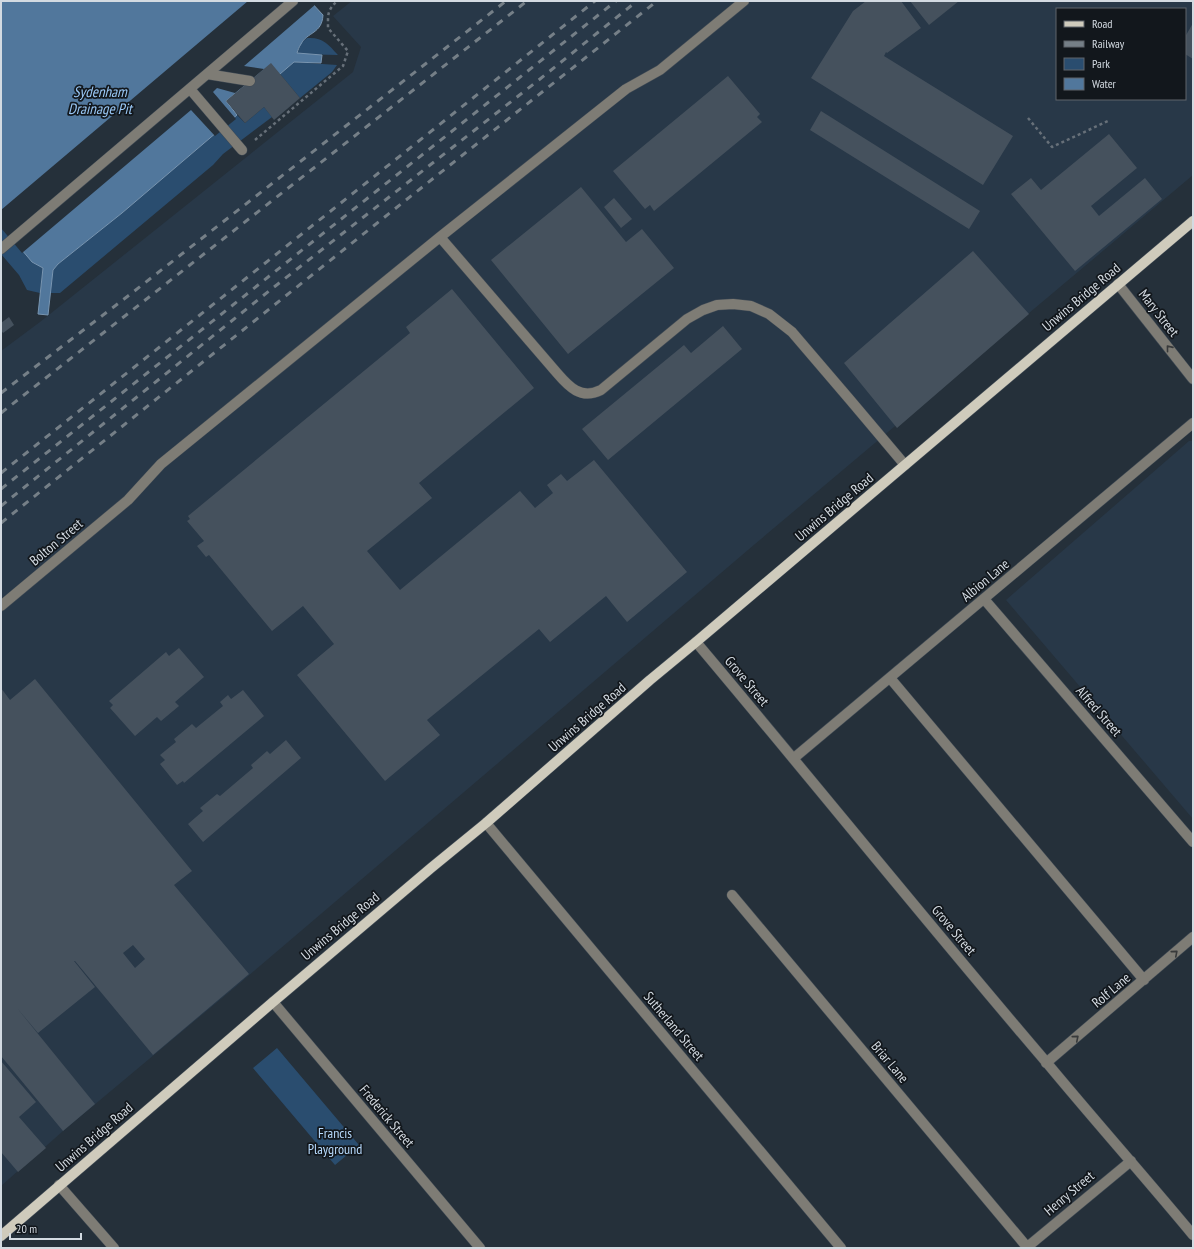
<svg xmlns="http://www.w3.org/2000/svg" width="1194" height="1249" font-family="'PT Sans Narrow',sans-serif">
  <style>
    .built { fill: #283848; fill-rule: evenodd }
    .green { fill: #2a4d6f }
    .water { fill: #51779c; stroke: #7895b1 }
    .pier { fill: #25303a }
    .building { fill: #45515d; fill-rule: evenodd }
    .lines { fill: none; stroke-linecap: round; stroke-linejoin: round }
    .minor-casing { stroke: #414b55; stroke-width: 11 }
    .major-casing { stroke: #414b55; stroke-width: 11 }
    .path { stroke: #677079; stroke-width: 2.5; stroke-dasharray: 3 3; stroke-linecap: butt }
    .minor { stroke: #7e7c75; stroke-width: 10 }
    .major { stroke: #cfcbbc; stroke-width: 10 }
    .rail { stroke: #757f87; stroke-width: 3; stroke-dasharray: 7 7; stroke-linecap: butt }
    .oneway { stroke: #383a3b }
    .labels { text-anchor: middle; stroke-width: 3.5; stroke-linejoin: round; paint-order: stroke }
    .street-label { font-size: 14px; fill: #d3dae1; stroke: #12171c }
    .park-label { font-size: 14px; fill: #b7dafd; stroke: #12171c }
    .water-label { font-size: 15px; font-style: italic; fill: #9ac8f6; stroke: #12171c }
  </style>
  <rect width="100%" height="100%" fill="#25303a"/>
  <!-- built -->
  <path class="built" d="M 352,1 L 1193,1 L 1193,175 L 755,544 L 240,983 L 63,1131 L 1,1186 L 1,351 L 40,322 L 353,72 L 361,47 L 333,16 L 348,4 ZM 1057,9 L 1185,9 L 1185,99 L 1057,99 Z
    M 1189,441 L 1193,441 L 1193,819 L 1006,600 Z"/>
  <!-- green -->
  <path class="green" d="M 307,38 C 323,37 328,44 338,55 L 297,54 L 301,43 Z
    M 294,62 L 337,65 L 332,72 L 300,98 L 280,74 Z
    M 264,107 L 272,117 L 223,154 L 213,165 L 60,293 L 50,293 L 53,270 L 58,264 L 122,213 L 237,115 L 245,123 Z
    M 1,225 L 32,262 L 43,268 L 40,293 L 27,290 L 19,275 L 1,254 Z
    M 277,1048 L 359,1145 L 335,1165 L 253,1068 Z"/>
  <!-- water -->
  <path class="water" d="M 1,1 L 310,1 L 323,15 C 322,34 307,32 301,44 C 299,47 298,50 297,53 L 322,55 L 321,63 L 294,62 L 280,74 L 250,81 L 226,101 L 237,115 L 122,213 L 58,264 L 53,270 L 48,315 L 38,314 L 43,268 L 32,262 L 1,225 Z"/>
  <!-- pier -->
  <path class="pier" d="M 248,1 L 313,1 L 316,4 L 244,66 L 264,69 L 250,81 L 235,93 L 217,88 L 213,92 L 236,119 L 215,136 L 191,110 L 22,253 L 1,228 L 1,210 Z"/>
  <!-- building -->
  <path class="building" d="M 866,1 L 901,1 L 921,28 L 887,53 L 886,52 L 884,56 L 1013,136 L 983,185 L 811,78 L 853,11 Z
    M 910,1 L 959,1 L 929,25 Z
    M 1193,23 L 1193,59 L 1185,54 L 1185,37 Z
    M 271,63 L 300,98 L 274,120 L 264,107 L 245,123 L 226,101 Z
    M 728,76 L 760,114 L 757,117 L 762,122 L 654,211 L 650,205 L 645,209 L 613,171 Z
    M 821,111 L 980,211 L 969,229 L 810,130 Z
    M 1109,134 L 1137,168 L 1091,206 L 1099,216 L 1145,178 L 1162,199 L 1075,271 L 1011,194 L 1031,178 L 1041,190 Z
    M 581,187 L 626,242 L 642,229 L 674,268 L 568,354 L 491,260 Z
    M 614,198 L 632,219 L 621,228 L 604,207 Z
    M 973,251 L 1029,314 L 897,428 L 844,363 Z
    M 452,289 L 534,388 L 419,483 L 432,498 L 367,551 L 400,590 L 520,491 L 535,508 L 553,493 L 547,485 L 561,474 L 567,481 L 594,460 L 687,572 L 627,622 L 606,596 L 550,642 L 539,629 L 427,720 L 440,735 L 385,781 L 297,675 L 334,644 L 303,606 L 272,631 L 209,555 L 206,557 L 197,546 L 204,541 L 187,521 L 190,519 L 188,516 L 410,333 L 406,327 Z
    M 9,317 L 14,325 L 3,333 L 1,330 L 1,323 Z
    M 723,326 L 742,349 L 608,460 L 582,429 L 684,345 L 691,353 Z
    M 179,648 L 204,677 L 175,702 L 179,706 L 161,721 L 157,717 L 135,736 L 110,708 L 113,705 L 109,701 L 166,652 L 169,656 Z
    M 35,679 L 192,871 L 174,885 L 249,974 L 153,1055 L 75,961 L 74,961 L 95,987 L 38,1033 L 17,1008 L 95,1104 L 63,1131 L 1,1056 L 1,688 L 10,700 ZM 133,945 L 145,959 L 135,968 L 123,953 Z
    M 243,690 L 264,716 L 184,783 L 183,781 L 177,785 L 160,764 L 165,760 L 160,755 L 176,742 L 174,739 L 192,724 L 196,728 L 223,706 L 220,702 L 228,695 L 231,699 Z
    M 286,740 L 301,758 L 203,842 L 188,824 L 203,811 L 200,808 L 217,794 L 220,796 L 253,768 L 251,765 L 267,751 L 270,754 Z
    M 1,1061 L 36,1102 L 19,1117 L 46,1148 L 18,1172 L 1,1152 Z"/>
  <g class="lines">
    <defs>
      <path id="minor" d="M 207,74 L 250,81
        M 190,89 L 242,150
        M 440,237 L 557,373 C 569,387 581,400 601,390 L 687,319 L 703,310 L 717,305 L 733,304 L 751,306 L 769,314 L 792,332 L 851,401 L 905,465
        M 1,249 L 293,1
        M 1118,284 L 1193,379
        M 984,599 L 1193,842
        M 1,606 L 128,500 L 161,464 L 440,237 L 626,89 L 660,70 L 744,1
        M 696,642 C 814,782 928,924 1047,1063 C 1095,1121 1145,1177 1193,1235
        M 890,678 L 1144,980
        M 794,758 L 1193,423
        M 486,823 L 841,1248
        M 732,895 L 1027,1247
        M 273,1002 L 480,1248
        M 1046,1063 L 1193,937
        M 59,1185 L 114,1248
        M 1026,1248 L 1131,1161"/>
      <path id="major" d="M 1,1236 L 273,1002 L 431,868 L 486,823 L 650,680 L 696,642 L 1193,221"/>
    </defs>
    <!-- minor casing -->
    <use href="#minor" class="minor-casing"/>
    <!-- major casing -->
    <use href="#major" class="major-casing"/>
    <!-- path -->
    <path class="path" d="M 1028,118 L 1052,147 L 1108,121
      M 255,140 L 343,66 L 348,51 L 328,28 C 328,14 327,11 337,1"/>
    <!-- minor -->
    <use href="#minor" class="minor"/>
    <!-- major -->
    <use href="#major" class="major"/>
    <!-- rail -->
    <path class="rail" d="M 1,393 L 128,296 L 506,1
      M 1,413 L 527,1
      M 1,473 L 595,1
      M 1,489 L 616,1
      M 1,506 L 269,291 L 540,79 L 637,1
      M 1,523 L 406,200 L 657,1"/>
  </g>
  <!-- one-way arrows -->
  <defs><path id="oneway-chevron" d="M-2-3.5L2.5 0L-2 3.5" fill="none" stroke-width="1.6" stroke-linecap="round" stroke-linejoin="round"/></defs>
  <g class="oneway">
    <use href="#oneway-chevron" transform="translate(1169 348) rotate(-129)"/>
    <use href="#oneway-chevron" transform="translate(1175 953) rotate(-41)"/>
    <use href="#oneway-chevron" transform="translate(1076 1038) rotate(-40)"/>
  </g>
  <g class="labels">
    <!-- street labels -->
    <g class="street-label">
      <text transform="translate(1081 297) rotate(-40)" y="5">Unwins Bridge Road</text>
      <text transform="translate(1159 313) rotate(52)" y="5">Mary Street</text>
      <text transform="translate(834 507) rotate(-40)" y="5">Unwins Bridge Road</text>
      <text transform="translate(56 542) rotate(-40)" y="5">Bolton Street</text>
      <text transform="translate(985 580) rotate(-40)" y="5">Albion Lane</text>
      <text transform="translate(747 681) rotate(50)" y="5">Grove Street</text>
      <text transform="translate(1099 711) rotate(49)" y="5">Alfred Street</text>
      <text transform="translate(587 717) rotate(-41)" y="5">Unwins Bridge Road</text>
      <text transform="translate(340 926) rotate(-40)" y="5">Unwins Bridge Road</text>
      <text transform="translate(954 930) rotate(50)" y="5">Grove Street</text>
      <text transform="translate(1111 990) rotate(-40)" y="5">Rolf Lane</text>
      <text transform="translate(674 1026) rotate(50)" y="5">Sutherland Street</text>
      <text transform="translate(890 1062) rotate(50)" y="5">Briar Lane</text>
      <text transform="translate(387 1116) rotate(50)" y="5">Frederick Street</text>
      <text transform="translate(94 1137) rotate(-41)" y="5">Unwins Bridge Road</text>
      <text transform="translate(1069 1193) rotate(-40)" y="5">Henry Street</text>
    </g>
    <!-- park labels -->
    <g class="park-label">
      <text x="335" y="1138">Francis<tspan x="335" dy="16">Playground</tspan></text>
    </g>
    <!-- water labels -->
    <g class="water-label">
      <text x="100" y="97">Sydenham<tspan x="100" dy="17">Drainage Pit</tspan></text>
    </g>
  </g>
  <!-- border -->
  <rect width="1194" height="1249" fill="none" stroke="#d3dae1" stroke-width="4"/>
  <!-- legend -->
  <rect x="1056" y="8" width="130" height="92" fill="#12171c" stroke="#5f656b"/>
  <rect x="1064" y="21" width="20" height="6" fill="#cfcbbc" stroke="#5f656b"/>
  <text x="1092" y="28" font-size="12" fill="#d3dae1">Road</text>
  <rect x="1064" y="41" width="20" height="6" fill="#757f87" stroke="#5f656b"/>
  <text x="1092" y="48" font-size="12" fill="#d3dae1">Railway</text>
  <rect x="1064" y="58" width="20" height="12" fill="#2a4d6f" stroke="#5f656b"/>
  <text x="1092" y="68" font-size="12" fill="#d3dae1">Park</text>
  <rect x="1064" y="78" width="20" height="12" fill="#51779c" stroke="#5f656b"/>
  <text x="1092" y="88" font-size="12" fill="#d3dae1">Water</text>
  <!-- scale -->
  <path d="M10 1233v6h71v-6" fill="none" stroke="#d3dae1" stroke-width="2"/>
  <text x="16" y="1233" font-size="12" fill="#d3dae1" stroke="#12171c" stroke-width="3" paint-order="stroke">20 m</text>
</svg>
